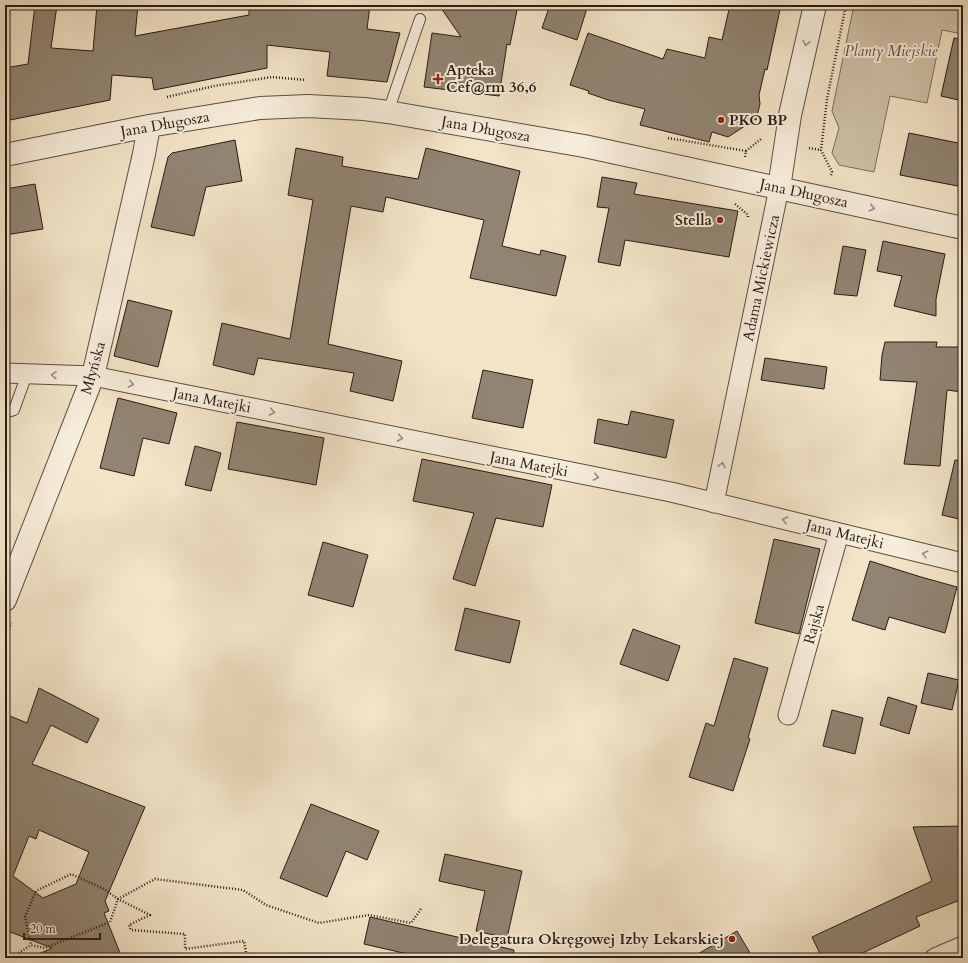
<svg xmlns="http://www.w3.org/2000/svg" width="968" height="963" font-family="Cardo,serif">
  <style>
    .green { fill: #d0c2a9; stroke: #7b6f5e }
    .building { fill: #918472; stroke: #261c14; fill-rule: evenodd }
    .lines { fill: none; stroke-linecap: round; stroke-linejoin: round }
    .service-casing { stroke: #594e41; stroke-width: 12 }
    .minor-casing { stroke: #594e41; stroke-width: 21 }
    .tertiary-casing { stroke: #594e41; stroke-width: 24 }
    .path { stroke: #261c14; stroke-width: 2.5; stroke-dasharray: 1 2; stroke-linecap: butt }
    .service { stroke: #f7eddb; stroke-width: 10 }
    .minor { stroke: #f7eddb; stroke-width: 19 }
    .tertiary { stroke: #f7eddb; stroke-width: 22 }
    .oneway { stroke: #998f81 }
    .poi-dot { fill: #8f2418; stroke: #f7eddb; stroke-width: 1.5 }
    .labels { text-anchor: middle; stroke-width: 4; stroke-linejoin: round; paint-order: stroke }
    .park-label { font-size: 15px; font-style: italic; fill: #594e41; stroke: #f7eddb }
    .poi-label { font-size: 15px; font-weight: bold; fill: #261c14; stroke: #f7eddb; text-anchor: start }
    .street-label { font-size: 15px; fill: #261c14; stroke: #f7eddb }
  </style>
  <rect width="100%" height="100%" fill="#f3e4c8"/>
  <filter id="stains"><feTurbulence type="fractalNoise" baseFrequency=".005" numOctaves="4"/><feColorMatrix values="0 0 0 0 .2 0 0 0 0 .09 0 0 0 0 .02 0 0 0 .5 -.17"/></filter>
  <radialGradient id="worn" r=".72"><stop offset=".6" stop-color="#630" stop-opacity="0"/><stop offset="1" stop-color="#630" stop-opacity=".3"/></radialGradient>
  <!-- green -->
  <path class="green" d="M 854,5 L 963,5 L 963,34 L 942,30 L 927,103 L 890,96 L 874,172 L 839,165 L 832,153 L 839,128 L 832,111 Z"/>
  <!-- building -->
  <path class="building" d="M 35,5 L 57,5 L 51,48 L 93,51 L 97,5 L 138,5 L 135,36 L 249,15 L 249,5 L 370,5 L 367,29 L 400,33 L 387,82 L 327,76 L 330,52 L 267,45 L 267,68 L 154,90 L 152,78 L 112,75 L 110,100 L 5,121 L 5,68 L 28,64 Z
    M 439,5 L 518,5 L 510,45 L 507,44 L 499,96 L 424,87 L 432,33 L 461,37 Z
    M 550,5 L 588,5 L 577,40 L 542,28 Z
    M 730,5 L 781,5 L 767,70 L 765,69 L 759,95 L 760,104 L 756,120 L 750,119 L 748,124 L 728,137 L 712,132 L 709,142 L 640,125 L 645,109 L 608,100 L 588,93 L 589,91 L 570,85 L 588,33 L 663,59 L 667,49 L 705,58 L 709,37 L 722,40 Z
    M 954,38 L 963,39 L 963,101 L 941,96 Z
    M 909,133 L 963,144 L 963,187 L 900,175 Z
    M 235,140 L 242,181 L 206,187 L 194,236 L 151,227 L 168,157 L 172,153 Z
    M 296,148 L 343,157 L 342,166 L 418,179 L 426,148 L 520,171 L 502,246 L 540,255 L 541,250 L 566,256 L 556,296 L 470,278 L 484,220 L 386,197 L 383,212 L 351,206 L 328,344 L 402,361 L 393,401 L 350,391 L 354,373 L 258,358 L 254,375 L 213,365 L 222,323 L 290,339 L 313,200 L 288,195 Z
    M 602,177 L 637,183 L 634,194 L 738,211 L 729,257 L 625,240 L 620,266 L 598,262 L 609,208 L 597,207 Z
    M 35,184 L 43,229 L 5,235 L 5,189 Z
    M 883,241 L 945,254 L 936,299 L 936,316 L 894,306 L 902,276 L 877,271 Z
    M 843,246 L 866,250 L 857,296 L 834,294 Z
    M 128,300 L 172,311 L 158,367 L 114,356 Z
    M 885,342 L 937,342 L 936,347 L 963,347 L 962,392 L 947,390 L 940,466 L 904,464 L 917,382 L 880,380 L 882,355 Z
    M 765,358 L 827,367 L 824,389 L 761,380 Z
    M 483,370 L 533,380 L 523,428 L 472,418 Z
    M 118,398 L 177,413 L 169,444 L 143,438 L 134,476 L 100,468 Z
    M 631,411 L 674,420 L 666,458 L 594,443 L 598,419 L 628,425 Z
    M 237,422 L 324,438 L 316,485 L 228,469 Z
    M 195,446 L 221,453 L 211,491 L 185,485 Z
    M 422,459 L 552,485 L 543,527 L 496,518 L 475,586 L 453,579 L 474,513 L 413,501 Z
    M 955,460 L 963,461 L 963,520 L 942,515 Z
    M 774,539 L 820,549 L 799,634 L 755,623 Z
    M 323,542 L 368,555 L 353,607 L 308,595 Z
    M 870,561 L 921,577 L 957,587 L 945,633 L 889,617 L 885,630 L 852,620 Z
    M 465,608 L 520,621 L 510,663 L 455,650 Z
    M 633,629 L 680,646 L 668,681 L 620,664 Z
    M 734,658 L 768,668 L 748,738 L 750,739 L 733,791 L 689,777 L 706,723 L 714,726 Z
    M 928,673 L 959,680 L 952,710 L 921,703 Z
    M 39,688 L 99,719 L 87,743 L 51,725 L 32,764 L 145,807 L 105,901 L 109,911 L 104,913 L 122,958 L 30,958 L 52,948 L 5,930 L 5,714 L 27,723 ZM 39,830 L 89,852 L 76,884 L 43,898 L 13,876 L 29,836 L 36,839 Z
    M 888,697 L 917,706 L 909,734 L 880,725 Z
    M 832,710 L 863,718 L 855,754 L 823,746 Z
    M 311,804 L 379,831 L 367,860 L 346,851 L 327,897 L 280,878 Z
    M 963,826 L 963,899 L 916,917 L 920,926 L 852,958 L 822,958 L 812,937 L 932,881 L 913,827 Z
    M 445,854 L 522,871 L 507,938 L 476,931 L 485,891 L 439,881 Z
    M 370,917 L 514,950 L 513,958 L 425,958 L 364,944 Z
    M 737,931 L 753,958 L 691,958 Z"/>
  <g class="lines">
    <defs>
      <path id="service" d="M 388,112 L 420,19
        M 5,413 L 14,410 L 27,374"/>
      <path id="minor" d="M 5,373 L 93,376 L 671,492 L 963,563
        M 714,503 L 779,188
        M 788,715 L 839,533
        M 935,958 L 963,946"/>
      <path id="tertiary" d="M 5,155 L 149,126 L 260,108 L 308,106 L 364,109 L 388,112 L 584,146 L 963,228
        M 779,188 L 790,115 L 815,5
        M 5,600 L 93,376 L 144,154 L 149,126"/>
    </defs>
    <!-- service casing -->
    <use href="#service" class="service-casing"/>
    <!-- minor casing -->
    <use href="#minor" class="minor-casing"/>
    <!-- tertiary casing -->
    <use href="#tertiary" class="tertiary-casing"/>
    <!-- path -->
    <path class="path" d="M 167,97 L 214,86 L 272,77 L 306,80
      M 668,138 L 746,151 L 745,157
      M 809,148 L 821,150
      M 746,151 L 761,139
      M 831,175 L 832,172 L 821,150 L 827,99 L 846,5
      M 735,204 L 748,215 L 748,217
      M 5,637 L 11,623
      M 11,958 L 31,945
      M 247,958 L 244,941 L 185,949 L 185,934 L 131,930 L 129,925 L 150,915 L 118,899 L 104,889 L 71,874 L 36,891 L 25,917 L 31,945 L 45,948 L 110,922 L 118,899 L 155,879 L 243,890 L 266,905 L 319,923 L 369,915 L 411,923 L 421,909"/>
    <!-- service -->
    <use href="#service" class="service"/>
    <!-- minor -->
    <use href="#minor" class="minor"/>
    <!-- tertiary -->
    <use href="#tertiary" class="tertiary"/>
  </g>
  <!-- one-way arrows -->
  <defs><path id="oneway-chevron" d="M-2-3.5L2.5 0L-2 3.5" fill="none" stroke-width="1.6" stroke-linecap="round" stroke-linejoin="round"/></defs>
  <g class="oneway">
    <use href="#oneway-chevron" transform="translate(806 43) rotate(103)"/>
    <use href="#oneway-chevron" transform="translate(872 208) rotate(12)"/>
    <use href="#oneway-chevron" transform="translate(54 375) rotate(-178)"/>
    <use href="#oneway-chevron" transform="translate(131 384) rotate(11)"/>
    <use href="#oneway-chevron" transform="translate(272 412) rotate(11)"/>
    <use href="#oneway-chevron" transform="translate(400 438) rotate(11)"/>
    <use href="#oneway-chevron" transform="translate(722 465) rotate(-78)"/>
    <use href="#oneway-chevron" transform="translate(596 477) rotate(11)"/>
    <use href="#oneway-chevron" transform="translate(785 520) rotate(-167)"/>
    <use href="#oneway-chevron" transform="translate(925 554) rotate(-166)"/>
  </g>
  <!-- markers -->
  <g class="poi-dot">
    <path d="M436 73h4v4h4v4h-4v4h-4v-4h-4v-4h4z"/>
    <circle cx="721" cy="120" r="4"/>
    <circle cx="720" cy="220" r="4"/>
    <circle cx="732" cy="939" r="4"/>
  </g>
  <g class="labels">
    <!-- park labels -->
    <g class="park-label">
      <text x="891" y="56">Planty Miejskie</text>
    </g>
    <!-- poi labels -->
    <g class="poi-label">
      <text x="446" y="75">Apteka<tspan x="446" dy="17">Cef@rm 36,6</tspan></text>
      <text x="729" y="125">PKO BP</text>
      <text x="712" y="225" text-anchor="end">Stella</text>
      <text x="724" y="944" text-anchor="end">Delegatura Okręgowej Izby Lekarskiej</text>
    </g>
    <!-- street labels -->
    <g class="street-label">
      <text transform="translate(165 124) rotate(-10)" y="5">Jana Długosza</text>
      <text transform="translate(486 129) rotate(10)" y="5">Jana Długosza</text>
      <text transform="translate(804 193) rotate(12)" y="5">Jana Długosza</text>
      <text transform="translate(761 278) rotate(-78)" y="5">Adama Mickiewicza</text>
      <text transform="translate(93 368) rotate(-74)" y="5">Młyńska</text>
      <text transform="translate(212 400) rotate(11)" y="5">Jana Matejki</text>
      <text transform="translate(529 464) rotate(11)" y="5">Jana Matejki</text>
      <text transform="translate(845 534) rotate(14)" y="5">Jana Matejki</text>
      <text transform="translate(814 624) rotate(-74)" y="5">Rajska</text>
    </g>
  </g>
  <!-- margin -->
  <rect width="968" height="963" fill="none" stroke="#f3e4c8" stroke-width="20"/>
  <rect x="6" y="6" width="956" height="951" fill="none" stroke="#261c14" stroke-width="2"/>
  <rect x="10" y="10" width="948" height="943" fill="none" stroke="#261c14"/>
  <!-- scale -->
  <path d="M24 933v6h76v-6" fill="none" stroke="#261c14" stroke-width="2"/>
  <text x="30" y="933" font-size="12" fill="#261c14" stroke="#f7eddb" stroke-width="3" paint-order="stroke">20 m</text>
  <rect width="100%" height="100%" filter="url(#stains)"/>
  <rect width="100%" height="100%" fill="url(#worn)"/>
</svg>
